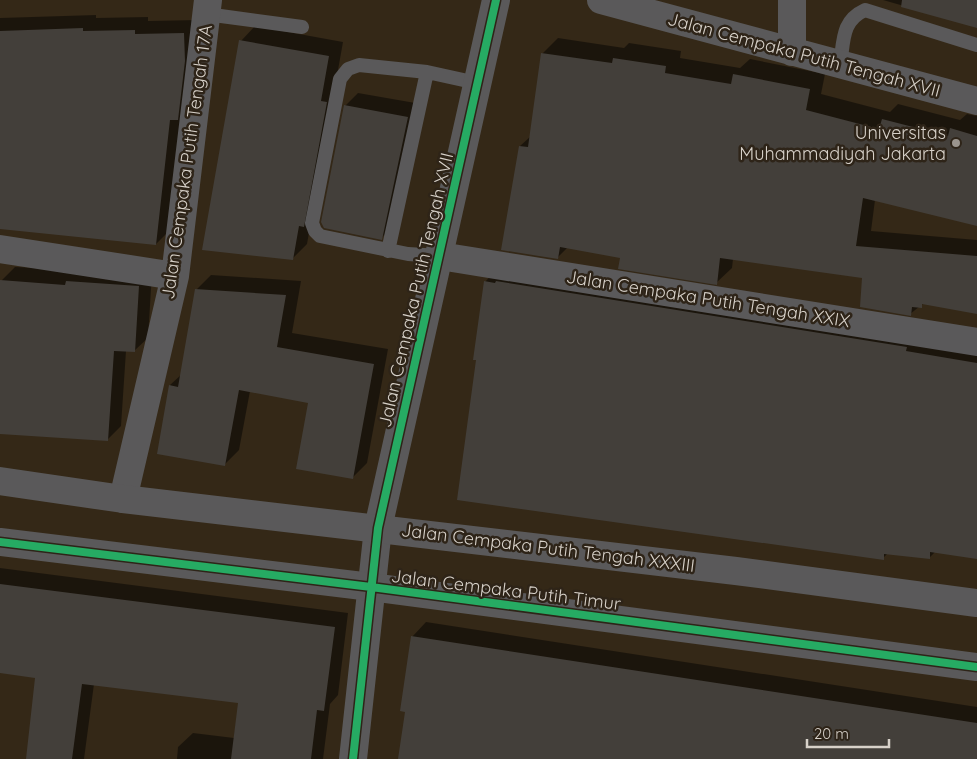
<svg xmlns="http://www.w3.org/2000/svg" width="977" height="759" font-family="Quicksand,sans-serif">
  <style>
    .built { fill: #342817 }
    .shadow { fill: #0007 }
    .building { fill: #433f3a }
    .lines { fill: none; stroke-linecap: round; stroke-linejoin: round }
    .service { stroke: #5a595a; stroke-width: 14 }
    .minor { stroke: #5a595a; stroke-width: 28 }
    .tertiary { stroke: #5a595a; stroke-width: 28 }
    .cycleway-casing { stroke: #2e2418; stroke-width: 11 }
    .cycleway { stroke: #26ab63; stroke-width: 8 }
    .poi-dot { fill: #9a948d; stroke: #2e2418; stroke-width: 2 }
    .labels { text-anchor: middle; stroke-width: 5; stroke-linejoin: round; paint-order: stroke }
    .street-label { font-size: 18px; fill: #d7d1c9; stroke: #2e2418 }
    .poi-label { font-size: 18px; fill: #d7d1c9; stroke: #2e2418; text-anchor: end }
  </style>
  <rect width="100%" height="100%" fill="#29231d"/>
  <!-- built -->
  <path class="built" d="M 0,0 L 977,0 L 977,759 L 0,759 Z"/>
  <!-- shadow -->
  <path class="shadow" d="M 883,0 L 977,0 L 977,27 Z
    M 96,15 L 96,18 L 148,17 L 148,21 L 198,20 L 170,230 L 156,244 L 0,228 L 0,18 Z
    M 255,26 L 343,42 L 307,244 L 292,259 L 241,41 Z
    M 558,38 L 624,48 L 629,43 L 681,51 L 680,58 L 740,68 L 750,59 L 825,74 L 821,94 L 890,112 L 898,104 L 960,120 L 967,114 L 977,116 L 977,225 L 875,200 L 871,231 L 977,240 L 977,313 L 924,303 L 910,314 L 863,277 L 733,259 L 732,268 L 716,283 L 621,257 L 568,247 L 557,258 L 520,146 L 531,136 L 542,54 Z
    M 358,93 L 421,104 L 394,225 L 381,238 L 345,106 Z
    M 15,267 L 152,273 L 148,338 L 134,351 L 126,351 L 121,426 L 107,440 L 0,433 L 2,280 Z
    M 499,267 L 977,346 L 977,557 L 936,551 L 929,558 L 888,553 L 883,558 L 478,359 L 485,282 Z
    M 211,275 L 301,281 L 292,333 L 388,349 L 367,463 L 352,478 L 309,402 L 250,391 L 239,450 L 224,465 L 170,385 L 182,374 L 196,290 Z
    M 0,568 L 348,613 L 338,695 L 330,704 L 323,759 L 177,759 L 178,747 L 193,733 L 234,738 L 239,702 L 94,684 L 84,759 L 27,759 L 37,676 L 0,672 Z
    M 426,622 L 977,707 L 977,759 L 399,759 L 407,711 L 412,637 Z"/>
  <!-- building -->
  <path class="building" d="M 902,0 L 977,0 L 977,28 L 901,7 Z
    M 83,28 L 83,31 L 135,30 L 135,34 L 184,33 L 185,61 L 178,120 L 170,120 L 156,245 L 0,229 L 0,31 Z
    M 239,40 L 329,56 L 321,101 L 327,102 L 304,227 L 299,226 L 293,260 L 202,250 Z
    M 541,53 L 612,63 L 613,58 L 666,66 L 665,73 L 731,84 L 733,74 L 810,89 L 806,110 L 879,129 L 882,119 L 948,136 L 950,128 L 977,136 L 977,226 L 863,198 L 856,246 L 977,256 L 977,314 L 922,304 L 922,308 L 912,307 L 911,316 L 860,307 L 862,278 L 720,258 L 717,285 L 618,269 L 620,258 L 560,247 L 558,259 L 501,250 L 519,146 L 528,147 Z
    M 344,105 L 408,117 L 382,240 L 324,228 L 321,222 Z
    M 0,280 L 65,285 L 66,281 L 139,286 L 135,352 L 114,351 L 108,441 L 0,434 Z
    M 484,281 L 495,283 L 496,281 L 907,347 L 906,351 L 977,363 L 977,559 L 930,552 L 930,559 L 884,554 L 884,560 L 457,500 L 476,360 L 473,360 Z
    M 195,289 L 286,295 L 277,347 L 374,364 L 353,479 L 296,469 L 308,403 L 239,390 L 225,466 L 157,454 L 169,385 L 178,387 Z
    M 0,584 L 335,627 L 324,711 L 317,710 L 311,759 L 231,759 L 238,703 L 82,684 L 72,759 L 26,759 L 35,678 L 0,673 Z
    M 411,636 L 977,723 L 977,759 L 398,759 L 405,712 L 400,711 Z"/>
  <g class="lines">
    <!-- service -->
    <path class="service" d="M 206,14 L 302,27
      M 840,65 C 844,41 841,21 865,10 L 977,45
      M 388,251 L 427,72
      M 440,256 L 408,254 L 320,236 L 315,231 L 312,223 L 340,79 L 348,69 L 359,65 L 427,72 L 477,83"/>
    <!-- minor -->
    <path class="minor" d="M 601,0 L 977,101
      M 792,52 L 792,0
      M 0,249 L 175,276
      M 440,256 L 977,342
      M 123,499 L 175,276 L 208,0
      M 353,759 L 378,528 L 496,0"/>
    <!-- tertiary -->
    <path class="tertiary" d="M 0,481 L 123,499 L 736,571 L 977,603
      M 0,542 L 371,587 L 977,667"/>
    <defs>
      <path id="cycleway" d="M 0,542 L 371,587 L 977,667
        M 353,759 L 378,528 L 496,0"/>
    </defs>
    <!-- cycleway casing -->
    <use href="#cycleway" class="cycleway-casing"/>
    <!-- cycleway -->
    <use href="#cycleway" class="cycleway"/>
  </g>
  <!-- markers -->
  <circle class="poi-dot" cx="956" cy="143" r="5"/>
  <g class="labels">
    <!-- street labels -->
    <g class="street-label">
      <text transform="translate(804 55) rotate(15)" y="6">Jalan Cempaka Putih Tengah XVII</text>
      <text transform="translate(187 162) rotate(-82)" y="6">Jalan Cempaka Putih Tengah 17A</text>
      <text transform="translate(416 290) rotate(-77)" y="6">Jalan Cempaka Putih Tengah XVII</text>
      <text transform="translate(708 299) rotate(9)" y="6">Jalan Cempaka Putih Tengah XXIX</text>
      <text transform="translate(548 548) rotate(7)" y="6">Jalan Cempaka Putih Tengah XXXIII</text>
      <text transform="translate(506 590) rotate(7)" y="6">Jalan Cempaka Putih Timur</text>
    </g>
    <!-- poi labels -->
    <g class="poi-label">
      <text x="946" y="139">Universitas<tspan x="946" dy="21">Muhammadiyah Jakarta</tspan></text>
    </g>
  </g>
  <!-- scale -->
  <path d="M807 739v8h82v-8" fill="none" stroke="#d7d1c9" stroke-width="2.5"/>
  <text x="814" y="739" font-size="15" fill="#d7d1c9" stroke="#2e2418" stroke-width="4" paint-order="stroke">20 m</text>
</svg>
